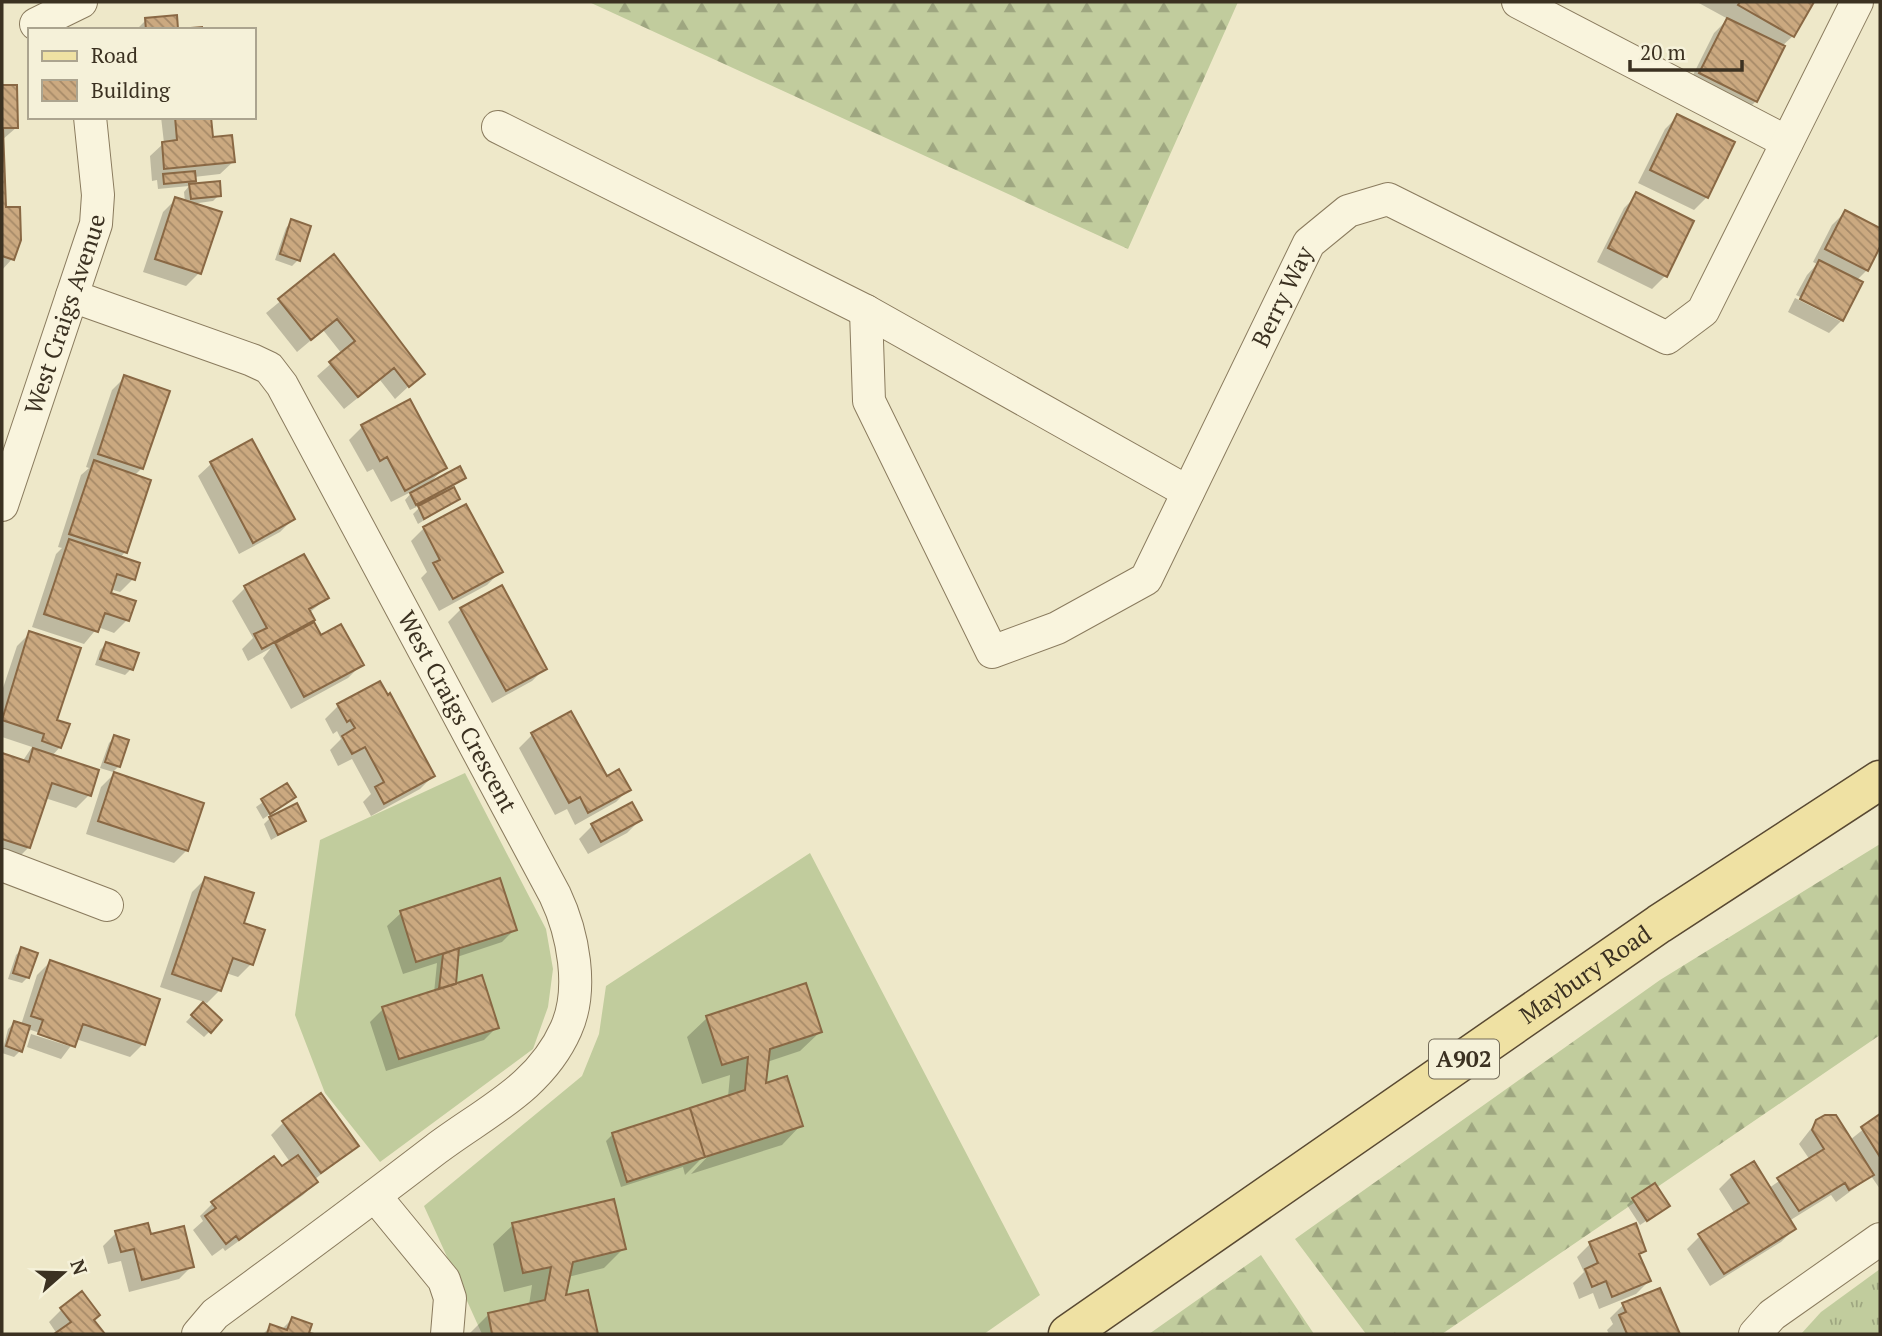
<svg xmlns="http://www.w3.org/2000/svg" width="1882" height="1336" font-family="'PT Serif',serif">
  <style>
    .grass { fill: url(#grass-tufts) }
    .forest { fill: url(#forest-firs) }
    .garden { fill: #c1cc9d }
    .shadow { fill: #0003 }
    .building { fill: url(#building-back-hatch); stroke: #896844; stroke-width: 2 }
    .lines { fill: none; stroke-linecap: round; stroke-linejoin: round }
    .street-casing { stroke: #8a7b5e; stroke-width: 34 }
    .primary-casing { stroke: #594932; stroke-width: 41 }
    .street { stroke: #f9f4dd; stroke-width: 32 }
    .primary { stroke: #efe1a3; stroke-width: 38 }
    .labels { text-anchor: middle; stroke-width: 5; stroke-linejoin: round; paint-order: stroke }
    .shield { fill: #f5f1d9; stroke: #736b58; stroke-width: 2 }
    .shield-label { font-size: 23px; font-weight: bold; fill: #3b3121 }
    .street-label { font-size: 24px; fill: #3b3121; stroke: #f5f1d9 }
  </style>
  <defs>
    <pattern id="grass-tufts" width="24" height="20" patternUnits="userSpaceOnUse" patternTransform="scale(1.75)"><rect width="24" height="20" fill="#c1cc9d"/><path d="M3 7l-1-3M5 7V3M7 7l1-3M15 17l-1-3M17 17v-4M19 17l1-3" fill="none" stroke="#9ea680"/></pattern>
    <pattern id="forest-firs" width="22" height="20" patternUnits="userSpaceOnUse" patternTransform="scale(1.75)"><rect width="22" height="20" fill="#c1cc9d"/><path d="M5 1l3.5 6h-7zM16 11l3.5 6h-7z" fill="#9ea680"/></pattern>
    <pattern id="building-back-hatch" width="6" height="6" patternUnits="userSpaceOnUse" patternTransform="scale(1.75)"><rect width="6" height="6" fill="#cba980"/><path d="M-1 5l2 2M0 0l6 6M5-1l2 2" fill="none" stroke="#a68a68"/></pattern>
  </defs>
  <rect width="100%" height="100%" fill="#eee8c9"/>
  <!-- grass -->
  <path class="grass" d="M 1880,1269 L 1880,1334 L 1801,1334 L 1821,1312 Z"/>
  <!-- forest -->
  <path class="forest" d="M 589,2 L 1238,2 L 1128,249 Z
    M 1880,844 L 1880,1035 L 1442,1334 L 1366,1334 L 1295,1239 L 1660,980 Z
    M 1261,1255 L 1314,1334 L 1149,1334 Z"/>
  <!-- garden -->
  <path class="garden" d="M 465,773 L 546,929 L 553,969 L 548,1007 L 533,1049 L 380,1162 L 325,1093 L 295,1015 L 320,840 Z
    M 810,853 L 1040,1295 L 984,1334 L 482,1334 L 424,1206 L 582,1076 L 599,1034 L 606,986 Z"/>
  <!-- shadow -->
  <path class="shadow" d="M 1697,2 L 1812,2 L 1793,36 L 1782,46 L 1756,101 L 1743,114 L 1687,87 L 1714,33 L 1728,19 Z
    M 146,20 L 177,30 L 136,30 Z
    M 2,87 L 16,87 L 17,127 L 2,140 L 4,209 L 12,259 L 2,270 Z
    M 1678,116 L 1707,197 L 1694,210 L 1638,183 L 1665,129 Z
    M 161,117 L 209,117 L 211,139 L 234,161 L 220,174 L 194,177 L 188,186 L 218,183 L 219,195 L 213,201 L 191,204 L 199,273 L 186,286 L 143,272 L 163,212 L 176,199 L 185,202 L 184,192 L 189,186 L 158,189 L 157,180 L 152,181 L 150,156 L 164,143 Z
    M 1637,195 L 1665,276 L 1652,289 L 1597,262 L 1624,208 Z
    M 1845,212 L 1880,230 L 1880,243 L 1867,270 L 1856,281 L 1842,320 L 1829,333 L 1788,312 L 1795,298 L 1840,321 L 1840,317 L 1796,295 L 1807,275 L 1817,264 L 1813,262 L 1832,225 Z
    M 292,221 L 298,260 L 292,266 L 275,260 L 286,228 Z
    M 334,257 L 423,373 L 395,399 L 380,380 L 344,409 L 317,376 L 342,354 L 323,330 L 297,352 L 266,313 Z
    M 125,377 L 142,468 L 134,476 L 125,552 L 120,558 L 138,564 L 133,579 L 120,592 L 110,589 L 109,594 L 127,620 L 114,633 L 98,627 L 84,644 L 32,627 L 56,554 L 62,548 L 58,547 L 81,475 L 89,468 L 86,467 L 112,390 Z
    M 362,427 L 445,467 L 430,483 L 464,478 L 452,487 L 458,499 L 418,524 L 413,514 L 423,504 L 410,510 L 405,500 L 413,491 L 391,502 L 373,469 L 367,472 L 349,440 Z
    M 251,442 L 293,519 L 280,532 L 239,554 L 198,476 L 211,464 Z
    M 465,506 L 500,572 L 487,585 L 439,611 L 421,578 L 427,572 L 411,541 L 424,528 Z
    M 245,588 L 327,598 L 309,613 L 313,620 L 304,629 L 361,665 L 348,678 L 291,709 L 263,658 L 271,648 L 248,661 L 242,649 L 253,638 L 232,601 Z
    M 461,609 L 545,668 L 532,681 L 492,703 L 448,622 Z
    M 30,633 L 60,747 L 52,756 L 89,795 L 76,808 L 45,798 L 29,847 L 16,860 L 2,856 L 2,755 L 22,762 L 32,747 L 2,737 L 2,691 L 17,646 Z
    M 106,644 L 131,669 L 125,675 L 95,665 L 100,650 Z
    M 379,683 L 433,776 L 420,789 L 371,816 L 363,802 L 371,794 L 352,759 L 338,766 L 330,750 L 341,739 L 337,731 L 333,734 L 325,719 L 338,706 Z
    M 570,714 L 606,778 L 629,789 L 616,802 L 575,825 L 567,809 L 555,815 L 519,748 L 532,735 Z
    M 115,737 L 119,766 L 113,772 L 100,768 L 109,743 Z
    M 114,774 L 187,850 L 174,863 L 86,834 L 101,787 Z
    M 287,785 L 294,797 L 263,819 L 256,807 Z
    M 270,818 L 304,821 L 271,840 L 264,824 Z
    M 640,820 L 627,833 L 588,854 L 579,839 L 592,826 Z
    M 205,879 L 242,924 L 251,964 L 238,977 L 226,973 L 220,990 L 207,1003 L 160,987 L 192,892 Z
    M 499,881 L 515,929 L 502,942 L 457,957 L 454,986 L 497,1027 L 484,1040 L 386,1071 L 370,1022 L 383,1009 L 434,993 L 437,963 L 403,974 L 387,926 L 401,913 Z
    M 22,949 L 28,977 L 22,983 L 8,979 L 16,955 Z
    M 50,962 L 143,1044 L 130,1057 L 76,1039 L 61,1059 L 27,1047 L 31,1034 L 69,1046 L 69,1043 L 31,1030 L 27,1032 L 20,1051 L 14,1057 L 2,1053 L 8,1029 L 14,1023 L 21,1025 L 37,975 Z
    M 203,1004 L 210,1031 L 204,1037 L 186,1022 Z
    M 707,1018 L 820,1032 L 800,1051 L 767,1062 L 764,1086 L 801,1125 L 782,1145 L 691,1174 L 712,1152 L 710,1150 L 685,1175 L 683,1167 L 621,1187 L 606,1141 L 612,1135 L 728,1097 L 730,1075 L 702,1084 L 687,1037 Z
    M 1880,1116 L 1880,1189 L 1871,1176 L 1836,1202 L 1831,1195 L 1789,1221 L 1794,1229 L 1781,1242 L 1710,1286 L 1687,1249 L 1700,1236 L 1735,1214 L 1719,1189 L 1732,1176 L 1769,1188 L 1810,1160 L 1799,1144 L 1817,1121 L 1850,1140 Z
    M 284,1122 L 357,1145 L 314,1180 L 316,1182 L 303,1195 L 225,1251 L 223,1248 L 212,1256 L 193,1230 L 203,1221 L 200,1216 L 213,1203 L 290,1162 L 271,1135 Z
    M 1633,1199 L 1661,1211 L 1640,1225 L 1627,1205 Z
    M 513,1225 L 624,1248 L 604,1268 L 568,1277 L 563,1297 L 586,1292 L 596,1334 L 469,1334 L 488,1315 L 529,1305 L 532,1285 L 504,1292 L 493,1244 Z
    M 116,1233 L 150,1237 L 192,1266 L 179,1279 L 129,1292 L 121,1261 L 108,1264 L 103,1246 Z
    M 1590,1244 L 1644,1250 L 1638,1256 L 1649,1281 L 1636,1294 L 1599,1309 L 1593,1293 L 1579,1299 L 1573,1283 L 1584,1272 L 1577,1257 Z
    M 1659,1290 L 1678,1334 L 1609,1334 L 1607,1330 L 1613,1324 L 1610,1318 L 1623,1305 Z
    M 62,1309 L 92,1320 L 102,1334 L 57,1334 L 49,1322 Z
    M 292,1319 L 309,1334 L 263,1334 L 271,1326 L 281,1330 Z"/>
  <!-- building -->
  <path class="building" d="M 1740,2 L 1814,2 L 1794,37 L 1738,5 Z
    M 177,15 L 178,29 L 202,27 L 202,30 L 146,30 L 145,18 Z
    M 1727,18 L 1785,46 L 1757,102 L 1699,73 Z
    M 2,85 L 17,85 L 18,128 L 3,128 L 6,207 L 20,207 L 21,240 L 14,260 L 2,256 Z
    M 1677,114 L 1735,142 L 1708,198 L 1650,170 Z
    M 175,117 L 211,117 L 213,137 L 232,135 L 235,162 L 164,169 L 162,142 L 177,140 Z
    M 195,171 L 196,181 L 164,184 L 163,174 Z
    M 220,181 L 221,196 L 191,199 L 189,184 Z
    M 1636,192 L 1694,221 L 1667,277 L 1608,248 Z
    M 175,197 L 222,212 L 201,274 L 155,259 Z
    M 1845,210 L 1880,228 L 1880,247 L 1868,271 L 1825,249 Z
    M 291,219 L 311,226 L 300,261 L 280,254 Z
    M 334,254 L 425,374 L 409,387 L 394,368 L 358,397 L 329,362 L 355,341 L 337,319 L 311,340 L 278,299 Z
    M 1819,260 L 1863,282 L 1843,321 L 1800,299 Z
    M 124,375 L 170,391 L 143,469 L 98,454 Z
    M 410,399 L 447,468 L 405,491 L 387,457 L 380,461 L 361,425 Z
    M 252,439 L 295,519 L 253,543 L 210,462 Z
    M 94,460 L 151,480 L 127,553 L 69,534 Z
    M 460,466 L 466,478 L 416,505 L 410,493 Z
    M 454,487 L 460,499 L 424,519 L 418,506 Z
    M 466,504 L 503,572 L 453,599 L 433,563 L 440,560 L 423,527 Z
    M 69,539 L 140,563 L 135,580 L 117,574 L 111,593 L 136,601 L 129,621 L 105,613 L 98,632 L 44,614 Z
    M 304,554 L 329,598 L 309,609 L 315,620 L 262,649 L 254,634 L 267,628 L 244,586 Z
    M 502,585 L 547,669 L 506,691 L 460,608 Z
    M 314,622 L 321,635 L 341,624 L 364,665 L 304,697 L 275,643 Z
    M 29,631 L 81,648 L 57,720 L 70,724 L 61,748 L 42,741 L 44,734 L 2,720 Z
    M 106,642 L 139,653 L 133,670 L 100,659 Z
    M 380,681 L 388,695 L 390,693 L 435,776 L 384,804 L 375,787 L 384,782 L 365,747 L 352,754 L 342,736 L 355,728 L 350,720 L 347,722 L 337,704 Z
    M 571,711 L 607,776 L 619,769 L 631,790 L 588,813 L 580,797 L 569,803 L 531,733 Z
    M 114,735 L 129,740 L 120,767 L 105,762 Z
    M 33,748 L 99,770 L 91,796 L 52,783 L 30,848 L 2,839 L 2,753 L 29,762 Z
    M 114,772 L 204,803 L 188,851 L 98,821 Z
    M 287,783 L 296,797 L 270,814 L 261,799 Z
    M 632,802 L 642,820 L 601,842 L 591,824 Z
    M 297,803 L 306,821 L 278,835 L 269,817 Z
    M 205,877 L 254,893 L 244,923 L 265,930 L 253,965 L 233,958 L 221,991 L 172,974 Z
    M 500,878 L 517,930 L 416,962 L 400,911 Z
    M 21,947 L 38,953 L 29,978 L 13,973 Z
    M 459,948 L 456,984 L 439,989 L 443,954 Z
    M 50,960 L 160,999 L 145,1045 L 83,1024 L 75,1047 L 38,1034 L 43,1020 L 31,1016 Z
    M 482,975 L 499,1028 L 399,1059 L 382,1007 Z
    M 806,983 L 822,1032 L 770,1049 L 766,1083 L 787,1076 L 803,1126 L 705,1157 L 690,1108 L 745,1090 L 748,1057 L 722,1065 L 706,1016 Z
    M 203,1002 L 222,1020 L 211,1033 L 191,1015 Z
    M 14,1021 L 30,1026 L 22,1052 L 6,1046 Z
    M 321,1093 L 359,1146 L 321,1173 L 282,1121 Z
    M 690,1108 L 705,1157 L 627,1182 L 612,1133 Z
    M 1880,1114 L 1880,1157 L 1861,1127 Z
    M 1825,1115 L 1836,1115 L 1874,1175 L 1849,1190 L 1845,1183 L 1799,1211 L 1777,1178 L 1824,1149 L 1812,1130 L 1816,1120 Z
    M 298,1155 L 318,1182 L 239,1240 L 236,1236 L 226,1244 L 205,1216 L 216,1208 L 211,1202 L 274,1156 L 282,1166 Z
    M 1754,1161 L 1796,1229 L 1724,1274 L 1698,1234 L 1749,1203 L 1731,1175 Z
    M 1655,1183 L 1670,1206 L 1647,1221 L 1632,1198 Z
    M 614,1199 L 626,1249 L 573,1262 L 566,1295 L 588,1290 L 598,1334 L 492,1334 L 488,1313 L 545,1300 L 551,1267 L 523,1273 L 512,1223 Z
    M 148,1223 L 151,1234 L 184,1226 L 194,1267 L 142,1280 L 134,1249 L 121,1252 L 115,1231 Z
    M 1636,1223 L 1646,1251 L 1639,1254 L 1651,1281 L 1612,1297 L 1606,1281 L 1592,1287 L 1585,1269 L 1598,1263 L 1589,1242 Z
    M 1660,1288 L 1680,1334 L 1627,1334 L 1619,1315 L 1626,1312 L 1622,1303 Z
    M 82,1291 L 100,1315 L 94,1320 L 105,1334 L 54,1334 L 71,1322 L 60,1308 Z
    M 292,1317 L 312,1324 L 309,1333 L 314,1334 L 267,1334 L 270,1324 L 287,1330 Z"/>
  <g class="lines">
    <defs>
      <g id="street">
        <path d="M 1518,2 L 1787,142"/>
        <path d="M 36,24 L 81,2"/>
        <path d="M 498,127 L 866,311 L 1188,492"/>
        <path id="s1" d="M 72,296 L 252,360 L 269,368 L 282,385 L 555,895 C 573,933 584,989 566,1029 C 540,1088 485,1112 436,1149 C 363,1205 289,1260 215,1314 L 198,1334"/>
        <path id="s2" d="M 866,311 L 869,401 L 992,652 L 1057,628 L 1146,579 L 1309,243 L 1348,211 L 1388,199 L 1667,338 L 1703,311 L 1857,2"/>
        <path id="s3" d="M 2,505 L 96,224 L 98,195 L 90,117"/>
        <path d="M 2,865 L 107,905"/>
        <path d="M 375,1196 L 444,1280 L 450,1298 L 447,1334"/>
        <path d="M 1755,1334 L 1772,1315 L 1880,1239"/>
      </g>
      <g id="primary">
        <path id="s4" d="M 1068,1334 L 1659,924 L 1880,780"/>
      </g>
    </defs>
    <!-- street casing -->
    <use href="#street" class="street-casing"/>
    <!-- primary casing -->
    <use href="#primary" class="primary-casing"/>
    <!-- street -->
    <use href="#street" class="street"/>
    <!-- primary -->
    <use href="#primary" class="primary"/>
  </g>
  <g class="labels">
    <!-- shield labels -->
    <rect class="shield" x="1429" y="1039.5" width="70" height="39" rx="5"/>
    <g class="shield-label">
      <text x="1464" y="1067">A902</text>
    </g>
    <!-- street labels -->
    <g class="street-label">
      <text dy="8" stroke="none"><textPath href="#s2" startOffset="854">Berry Way</textPath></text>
      <text dy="8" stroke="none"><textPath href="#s3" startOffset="201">West Craigs Avenue</textPath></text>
      <text dy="8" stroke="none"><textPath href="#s1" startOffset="602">West Craigs Crescent</textPath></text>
      <text dy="8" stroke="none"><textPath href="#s4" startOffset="630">Maybury Road</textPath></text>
    </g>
  </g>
  <!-- border -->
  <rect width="1882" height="1336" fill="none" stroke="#3b3121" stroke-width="7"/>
  <!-- legend -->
  <rect x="28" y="28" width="228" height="91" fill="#f5f1d9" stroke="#aba48f" stroke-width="2"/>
  <rect x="42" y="51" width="35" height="10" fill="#efe1a3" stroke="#aba48f" stroke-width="2"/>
  <text x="91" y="63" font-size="21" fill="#3b3121">Road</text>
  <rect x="42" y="80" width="35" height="21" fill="url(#building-back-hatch)" stroke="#aba48f" stroke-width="2"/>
  <text x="91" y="98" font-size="21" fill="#3b3121">Building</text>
  <!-- north arrow -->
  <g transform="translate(63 1273) rotate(70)" stroke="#f5f1d9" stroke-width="5" paint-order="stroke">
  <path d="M0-5L12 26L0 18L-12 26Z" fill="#3b3121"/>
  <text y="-10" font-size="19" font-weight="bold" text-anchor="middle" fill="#3b3121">N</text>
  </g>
  <!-- scale -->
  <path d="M1630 60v10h112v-10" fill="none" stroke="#3b3121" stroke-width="3.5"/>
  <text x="1640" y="60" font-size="21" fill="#3b3121" stroke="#f5f1d9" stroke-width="5" paint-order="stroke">20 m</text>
</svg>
